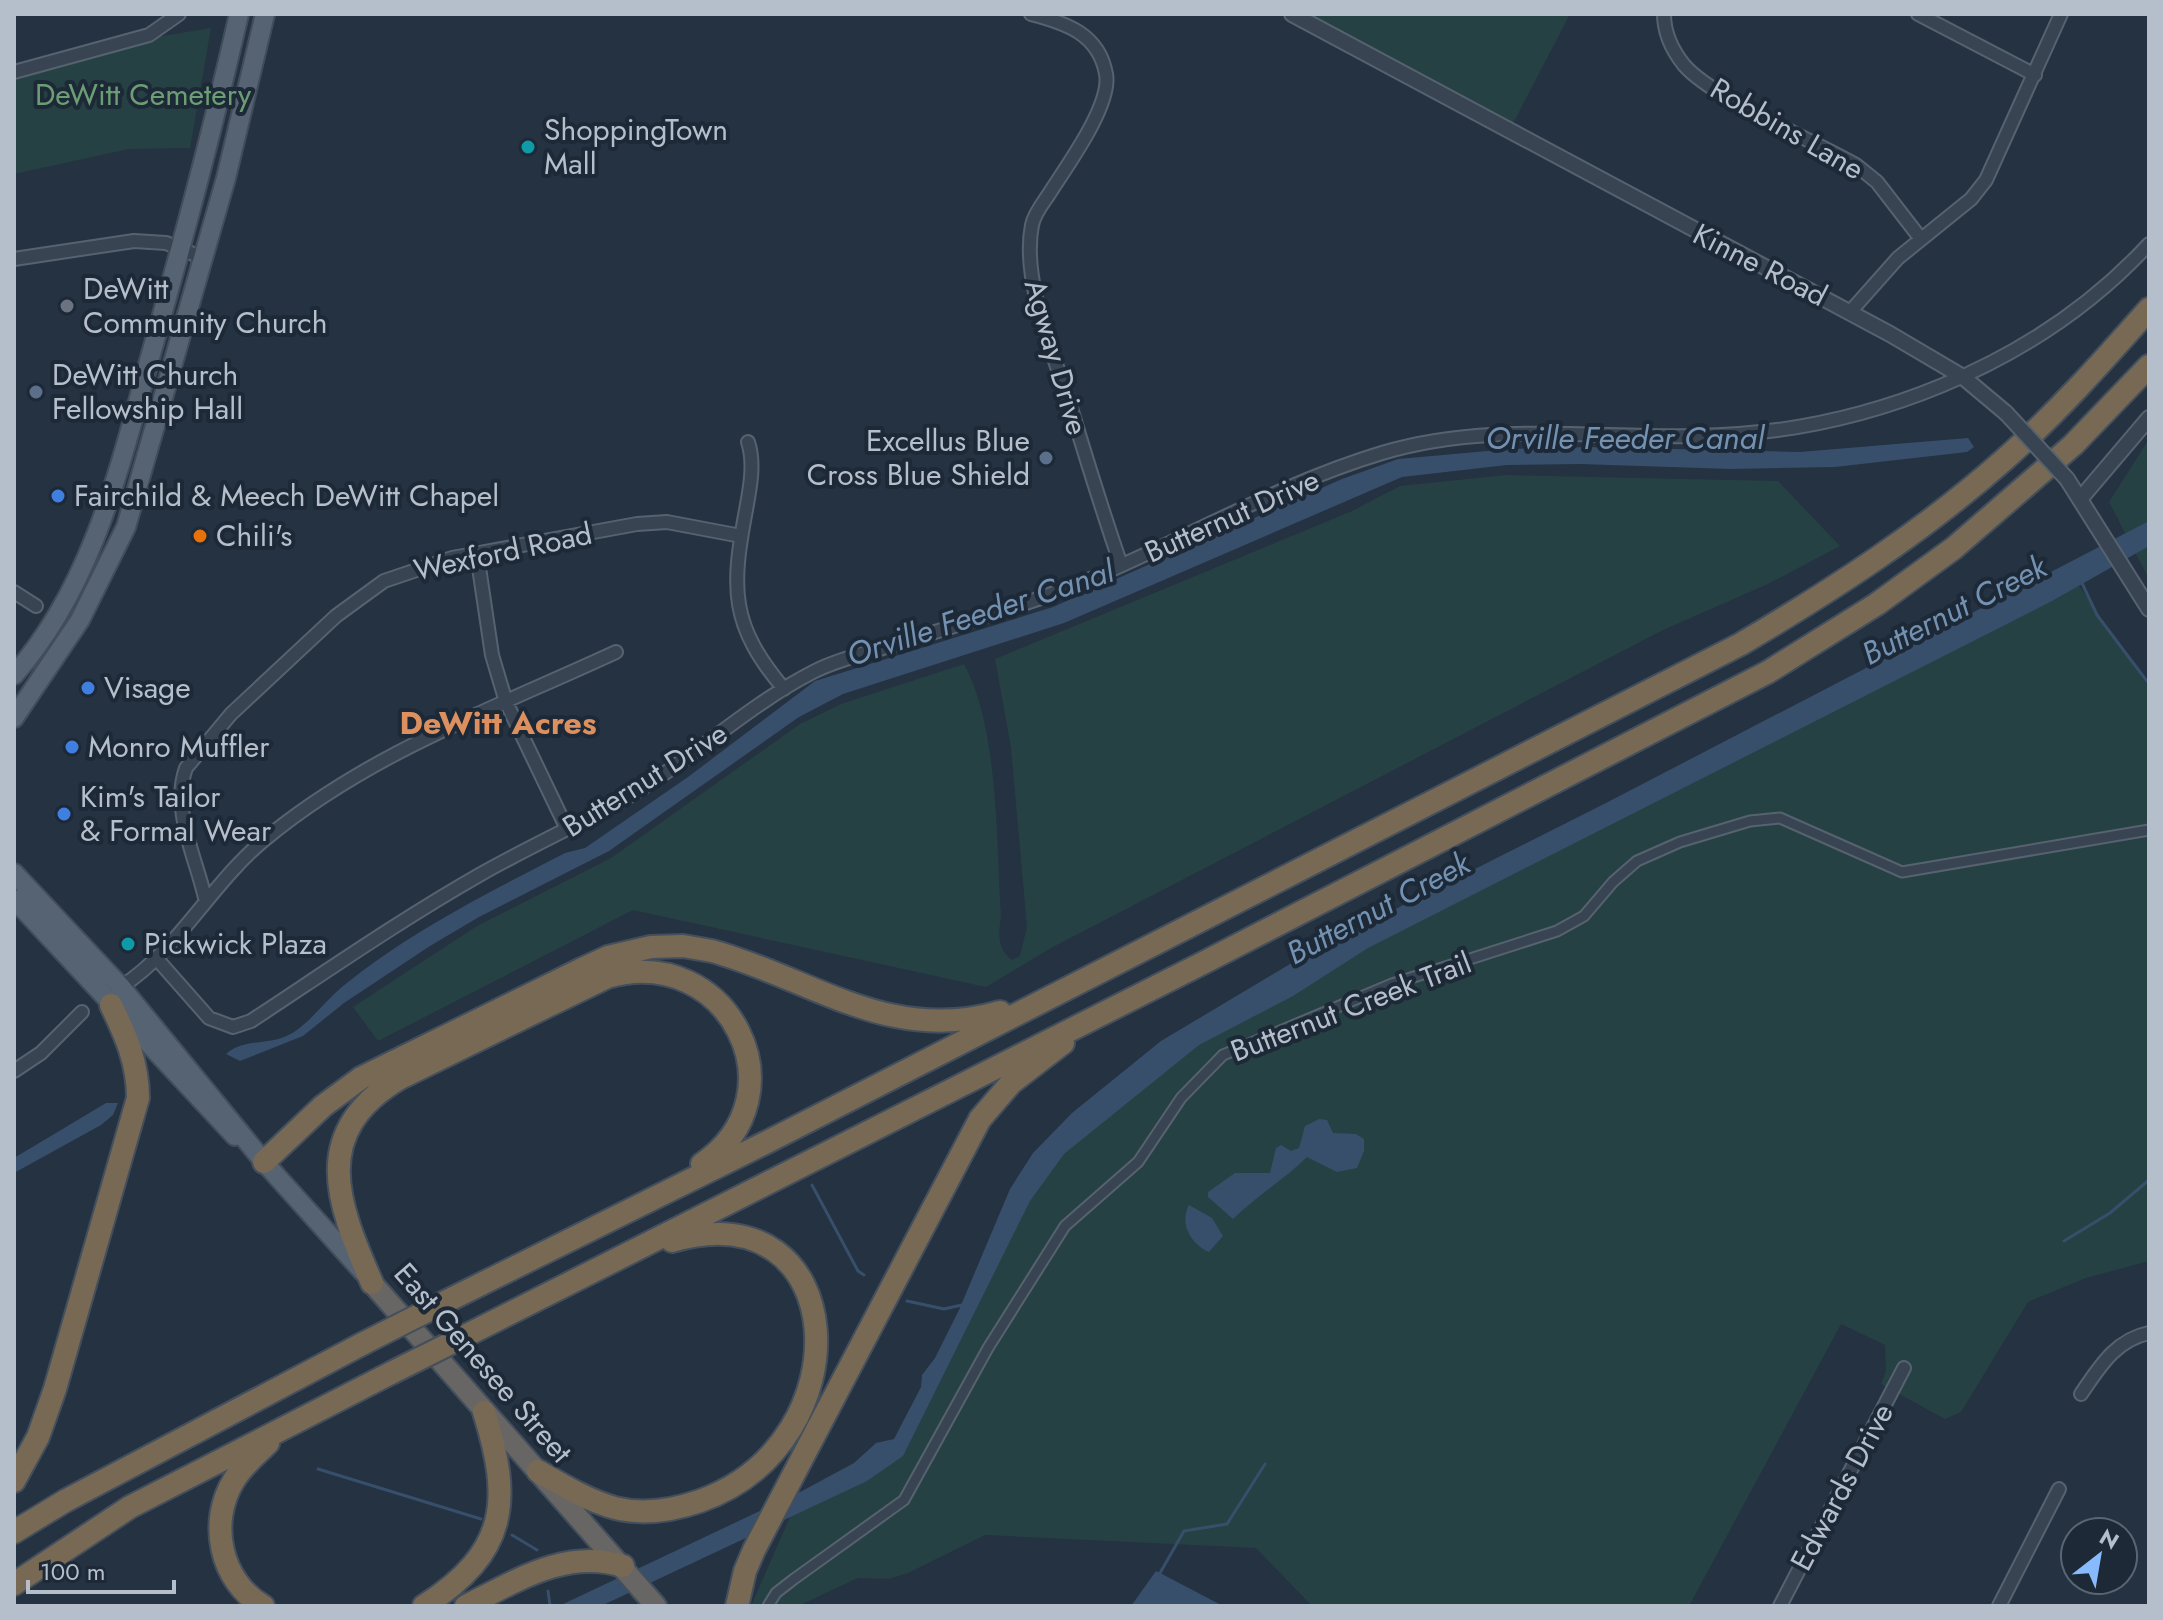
<svg xmlns="http://www.w3.org/2000/svg" width="2163" height="1620" font-family="Jost,sans-serif">
  <style>
    .green { fill: #264143 }
    .water { fill: #374f6a }
    .lines { fill: none; stroke-linecap: round; stroke-linejoin: round }
    .stream { stroke: #374f6a; stroke-width: 3 }
    .pedestrian-casing { stroke: #56626f; stroke-width: 13 }
    .minor-casing { stroke: #56626f; stroke-width: 16 }
    .tertiary-casing { stroke: #56626f; stroke-width: 18 }
    .primary-casing { stroke: #424d5b; stroke-width: 22 }
    .trunk-casing { stroke: #434f5c; stroke-width: 24 }
    .motorway-casing { stroke: #434f5c; stroke-width: 26 }
    .pedestrian { stroke: #384452; stroke-width: 9 }
    .minor { stroke: #384452; stroke-width: 12 }
    .tertiary { stroke: #384452; stroke-width: 14 }
    .primary { stroke: #566372; stroke-width: 18 }
    .trunk { stroke: #676664; stroke-width: 20 }
    .motorway { stroke: #786955; stroke-width: 22 }
    .tertiary-bridge-casing { stroke: #56626f; stroke-width: 18; stroke-linecap: butt }
    .motorway-bridge-casing { stroke: #434f5c; stroke-width: 26; stroke-linecap: butt }
    .tertiary-bridge { stroke: #384452; stroke-width: 14 }
    .motorway-bridge { stroke: #786955; stroke-width: 22 }
    .culture-dot { fill: #0f9aa8; stroke: #1d2937; stroke-width: 3 }
    .worship-dot { fill: #6b7280; stroke: #1d2937; stroke-width: 3 }
    .service-dot { fill: #5c6f8a; stroke: #1d2937; stroke-width: 3 }
    .shop-dot { fill: #3f7fe0; stroke: #1d2937; stroke-width: 3 }
    .food-dot { fill: #e8710a; stroke: #1d2937; stroke-width: 3 }
    .labels { text-anchor: middle; stroke-width: 8; stroke-linejoin: round; paint-order: stroke }
    .park-label { font-size: 30px; fill: #6b9e74; stroke: #1d2937 }
    .street-label { font-size: 30px; fill: #b5bfcc; stroke: #1d2937 }
    .poi-label { font-size: 30px; fill: #b5bfcc; stroke: #1d2937; text-anchor: start }
    .water-label { font-size: 32px; font-style: italic; fill: #7391b1; stroke: #1d2937 }
    .neighbourhood-label { font-size: 32px; font-weight: bold; fill: #dc9060; stroke: #1d2937 }
  </style>
  <rect width="100%" height="100%" fill="#243242"/>
  <!-- green -->
  <path class="green" d="M 1292,14 L 1570,14 L 1509,131 Z
    M 211,28 L 190,148 L 129,149 L 14,174 L 14,75 L 150,38 Z
    M 2149,439 L 2149,579 L 2109,502 Z
    M 1506,475 L 1778,481 L 1840,546 L 1768,584 L 1663,630 L 1051,948 L 986,987 L 633,910 L 378,1041 L 353,1007 L 477,926 L 611,858 L 800,724 L 841,704 L 964,664 C 999,728 996,842 1001,915 C 999,933 996,948 1012,960 L 1020,956 L 1027,927 L 1011,748 L 995,659 L 1352,511 L 1400,486 Z
    M 2071,574 L 2149,688 L 2149,1261 L 2086,1278 L 2028,1302 L 1961,1412 L 1945,1419 L 1881,1384 L 1886,1371 L 1885,1345 L 1841,1324 L 1689,1606 L 1312,1606 L 1256,1548 L 985,1535 L 908,1573 L 888,1579 L 858,1578 L 798,1606 L 751,1606 L 797,1501 L 904,1437 L 1039,1167 L 1167,1052 Z"/>
  <!-- water -->
  <path class="water" d="M 1968,438 L 1974,447 L 1967,452 L 1835,467 L 1731,469 L 1580,464 L 1507,465 L 1402,477 L 1064,623 L 843,694 L 799,717 L 609,851 L 479,917 L 430,946 L 344,1003 L 303,1036 L 240,1061 L 226,1054 C 245,1037 271,1047 294,1032 C 312,1020 326,1000 343,986 C 411,931 488,893 565,853 L 585,848 L 688,777 L 815,681 L 1053,607 L 1342,479 L 1398,459 L 1510,449 L 1589,447 L 1800,452 Z
    M 2149,521 L 2149,546 L 2052,601 L 1368,948 L 1293,996 L 1199,1045 L 1064,1154 L 1030,1201 L 903,1456 L 867,1481 L 601,1606 L 559,1606 L 802,1491 L 854,1463 L 876,1443 L 894,1439 L 921,1387 L 922,1375 L 935,1358 L 959,1310 L 1010,1189 L 1033,1153 L 1072,1113 L 1161,1041 L 1310,952 L 1604,804 Z
    M 106,1103 L 118,1103 L 113,1115 L 101,1125 L 14,1173 L 14,1158 Z
    M 1319,1119 L 1327,1120 L 1333,1133 L 1356,1134 L 1364,1139 L 1364,1151 L 1357,1168 L 1337,1172 L 1307,1157 C 1284,1180 1257,1195 1233,1219 L 1208,1197 L 1208,1192 L 1235,1173 L 1270,1173 L 1276,1148 L 1281,1145 L 1291,1151 L 1299,1148 L 1305,1126 Z
    M 1189,1205 L 1212,1218 L 1223,1236 L 1209,1252 C 1191,1244 1179,1224 1189,1205 Z
    M 1156,1571 L 1160,1573 L 1223,1606 L 1131,1606 Z"/>
  <g class="lines">
    <!-- stream -->
    <path class="stream" d="M 2081,581 L 2097,615 L 2149,684
      M 812,1185 L 858,1271 L 864,1275
      M 2064,1241 L 2110,1213 L 2149,1180
      M 907,1301 L 944,1309 L 962,1305
      M 318,1469 L 481,1519
      M 512,1535 L 537,1550
      M 1160,1573 L 1184,1531 L 1227,1524 L 1265,1464
      M 548,1591 L 550,1606"/>
    <defs>
      <path id="pedestrian" d="M 768,1606 L 776,1593 L 794,1579 L 904,1500 L 988,1348 L 1065,1226 L 1138,1162 L 1181,1098 L 1223,1055 L 1392,984 L 1557,931 L 1584,916 L 1613,882 L 1637,861 L 1680,842 L 1750,821 L 1780,818 L 1902,872 L 2149,830"/>
      <path id="minor" d="M 1031,14 C 1066,23 1099,34 1106,74 C 1112,105 1066,167 1049,194 C 1043,203 1034,214 1032,225 C 1021,281 1054,354 1071,408 C 1087,461 1103,513 1121,565
        M 1664,14 C 1664,33 1672,50 1684,65 C 1711,97 1814,141 1856,165 L 1877,182 L 1921,239
        M 1918,14 L 2035,75
        M 14,72 L 149,35 L 179,14
        M 14,259 L 134,241 L 166,243 L 203,258
        M 1850,312 L 1898,258 L 1971,199 L 1986,180 L 2061,14
        M 748,442 C 755,463 750,488 746,510 C 731,589 730,625 784,689
        M 477,554 L 492,655 L 506,702 L 567,829
        M 14,592 L 36,606
        M 205,898 C 196,858 171,809 186,768 L 231,714 L 336,616 L 384,581 L 452,558 L 637,524 L 667,522 L 741,536
        M 157,959 L 209,1018 L 233,1027 L 251,1021 C 327,971 402,919 481,874 C 527,848 575,826 621,801 C 688,763 745,707 813,672 C 838,659 867,653 893,645 C 960,624 1028,605 1093,578 C 1189,537 1282,483 1382,453 C 1485,422 1591,438 1696,436 C 1862,434 2035,367 2149,244
        M 121,987 C 179,949 210,885 264,840 C 369,753 493,709 616,652
        M 14,1071 L 41,1053 L 82,1012
        M 2081,1394 C 2099,1368 2115,1340 2149,1333
        M 1780,1606 L 1904,1368
        M 1999,1606 L 2059,1489"/>
      <path id="tertiary" d="M 1292,14 L 1890,334 L 1963,377 L 2006,413
        M 2067,479 L 2149,609
        M 2081,498 L 2149,418"/>
      <path id="primary" d="M 14,675 C 93,586 120,466 151,354 C 183,242 213,128 239,14
        M 14,718 L 80,620 L 126,527 L 226,178 L 265,14
        M 14,873 L 121,987 L 264,1162 L 363,1272
        M 14,899 L 235,1136"/>
      <path id="trunk" d="M 372,1283 L 656,1606"/>
      <path id="motorway" d="M 264,1162 L 323,1106 L 361,1078 L 582,969 L 608,957 L 651,947 L 683,946 L 712,951 C 815,980 889,1044 1000,1012
        M 372,1283 C 337,1203 309,1132 400,1078 L 607,977 C 729,942 804,1095 702,1164
        M 441,1304 L 767,1142 L 1741,644 C 1834,589 1924,531 2005,459 C 2057,413 2103,361 2149,309
        M 463,1337 L 1203,963 L 1768,672 L 1877,604 L 1954,548 L 2073,445 L 2149,366
        M 538,1471 C 562,1485 589,1501 615,1508 C 643,1515 674,1510 700,1501 C 865,1443 853,1189 672,1241
        M 14,1481 L 38,1437 L 55,1389 L 138,1098 C 138,1063 126,1036 111,1005
        M 14,1532 L 65,1501 L 364,1343
        M 14,1584 L 130,1507 L 391,1373
        M 263,1606 C 220,1581 208,1522 234,1480 C 243,1465 256,1455 268,1443
        M 424,1606 C 508,1552 512,1501 484,1412
        M 466,1606 C 516,1581 567,1548 623,1566
        M 737,1606 L 745,1571 L 754,1550 L 980,1119 L 1011,1083 L 1063,1043"/>
    </defs>
    <!-- pedestrian casing -->
    <use href="#pedestrian" class="pedestrian-casing"/>
    <!-- minor casing -->
    <use href="#minor" class="minor-casing"/>
    <!-- tertiary casing -->
    <use href="#tertiary" class="tertiary-casing"/>
    <!-- primary casing -->
    <use href="#primary" class="primary-casing"/>
    <!-- trunk casing -->
    <use href="#trunk" class="trunk-casing"/>
    <!-- motorway casing -->
    <use href="#motorway" class="motorway-casing"/>
    <!-- pedestrian -->
    <use href="#pedestrian" class="pedestrian"/>
    <!-- minor -->
    <use href="#minor" class="minor"/>
    <!-- tertiary -->
    <use href="#tertiary" class="tertiary"/>
    <!-- primary -->
    <use href="#primary" class="primary"/>
    <!-- trunk -->
    <use href="#trunk" class="trunk"/>
    <!-- motorway -->
    <use href="#motorway" class="motorway"/>
    <defs>
      <path id="tertiary-bridge" d="M 2006,413 L 2067,479"/>
      <path id="motorway-bridge" d="M 364,1343 L 441,1304
        M 391,1373 L 463,1337"/>
    </defs>
    <!-- tertiary-bridge casing -->
    <use href="#tertiary-bridge" class="tertiary-bridge-casing"/>
    <!-- motorway-bridge casing -->
    <use href="#motorway-bridge" class="motorway-bridge-casing"/>
    <!-- tertiary-bridge -->
    <use href="#tertiary-bridge" class="tertiary-bridge"/>
    <!-- motorway-bridge -->
    <use href="#motorway-bridge" class="motorway-bridge"/>
  </g>
  <!-- markers -->
  <g class="culture-dot">
    <circle cx="528" cy="147" r="8"/>
    <circle cx="128" cy="944" r="8"/>
  </g>
  <circle class="worship-dot" cx="67" cy="306" r="8"/>
  <g class="service-dot">
    <circle cx="36" cy="392" r="8"/>
    <circle cx="1046" cy="458" r="8"/>
  </g>
  <g class="shop-dot">
    <circle cx="58" cy="496" r="8"/>
    <circle cx="88" cy="688" r="8"/>
    <circle cx="72" cy="747" r="8"/>
    <circle cx="64" cy="814" r="8"/>
  </g>
  <circle class="food-dot" cx="200" cy="536" r="8"/>
  <g class="labels">
    <!-- park labels -->
    <g class="park-label">
      <text x="143" y="105">DeWitt Cemetery</text>
    </g>
    <!-- street labels -->
    <g class="street-label">
      <text transform="translate(1787 129) rotate(30)" y="10">Robbins Lane</text>
      <text transform="translate(1760 265) rotate(27)" y="10">Kinne Road</text>
      <text transform="translate(1056 357) rotate(74)" y="10">Agway Drive</text>
      <text transform="translate(1232 516) rotate(-24)" y="10">Butternut Drive</text>
      <text transform="translate(503 552) rotate(-12)" y="10">Wexford Road</text>
      <text transform="translate(645 780) rotate(-32)" y="10">Butternut Drive</text>
      <text transform="translate(1351 1007) rotate(-21)" y="10">Butternut Creek Trail</text>
      <text transform="translate(483 1363) rotate(49)" y="10">East Genesee Street</text>
      <text transform="translate(1842 1487) rotate(-62)" y="10">Edwards Drive</text>
    </g>
    <!-- poi labels -->
    <g class="poi-label">
      <text x="544" y="140">ShoppingTown<tspan x="544" dy="34">Mall</tspan></text>
      <text x="83" y="299">DeWitt<tspan x="83" dy="34">Community Church</tspan></text>
      <text x="52" y="385">DeWitt Church<tspan x="52" dy="34">Fellowship Hall</tspan></text>
      <text x="1030" y="451" text-anchor="end">Excellus Blue<tspan x="1030" dy="34">Cross Blue Shield</tspan></text>
      <text x="74" y="506">Fairchild &amp; Meech DeWitt Chapel</text>
      <text x="216" y="546">Chili's</text>
      <text x="104" y="698">Visage</text>
      <text x="88" y="757">Monro Muffler</text>
      <text x="80" y="807">Kim's Tailor<tspan x="80" dy="34">&amp; Formal Wear</tspan></text>
      <text x="144" y="954">Pickwick Plaza</text>
    </g>
    <!-- water labels -->
    <g class="water-label">
      <text x="1625" y="449">Orville Feeder Canal</text>
      <text transform="translate(1954 610) rotate(-27)" y="11">Butternut Creek</text>
      <text transform="translate(980 613) rotate(-18)" y="11">Orville Feeder Canal</text>
      <text transform="translate(1378 908) rotate(-28)" y="11">Butternut Creek</text>
    </g>
    <!-- neighbourhood labels -->
    <g class="neighbourhood-label">
      <text x="498" y="734">DeWitt Acres</text>
    </g>
  </g>
  <!-- border -->
  <rect width="2163" height="1620" fill="none" stroke="#b5bfcc" stroke-width="32"/>
  <!-- north arrow -->
  <g transform="translate(2099 1556) rotate(31)"><circle r="38" fill="#1d2937" stroke="#5a6573" stroke-width="2"/>
  <path d="M0-6L14 30L0 20L-14 30Z" fill="#88bbfe"/>
  <text y="-12" font-size="22" font-weight="bold" text-anchor="middle" fill="#b5bfcc">N</text>
  </g>
  <!-- scale -->
  <path d="M28 1580v12h146v-12" fill="none" stroke="#b5bfcc" stroke-width="4"/>
  <text x="40" y="1580" font-size="24" fill="#b5bfcc" stroke="#1d2937" stroke-width="6" paint-order="stroke">100 m</text>
</svg>
